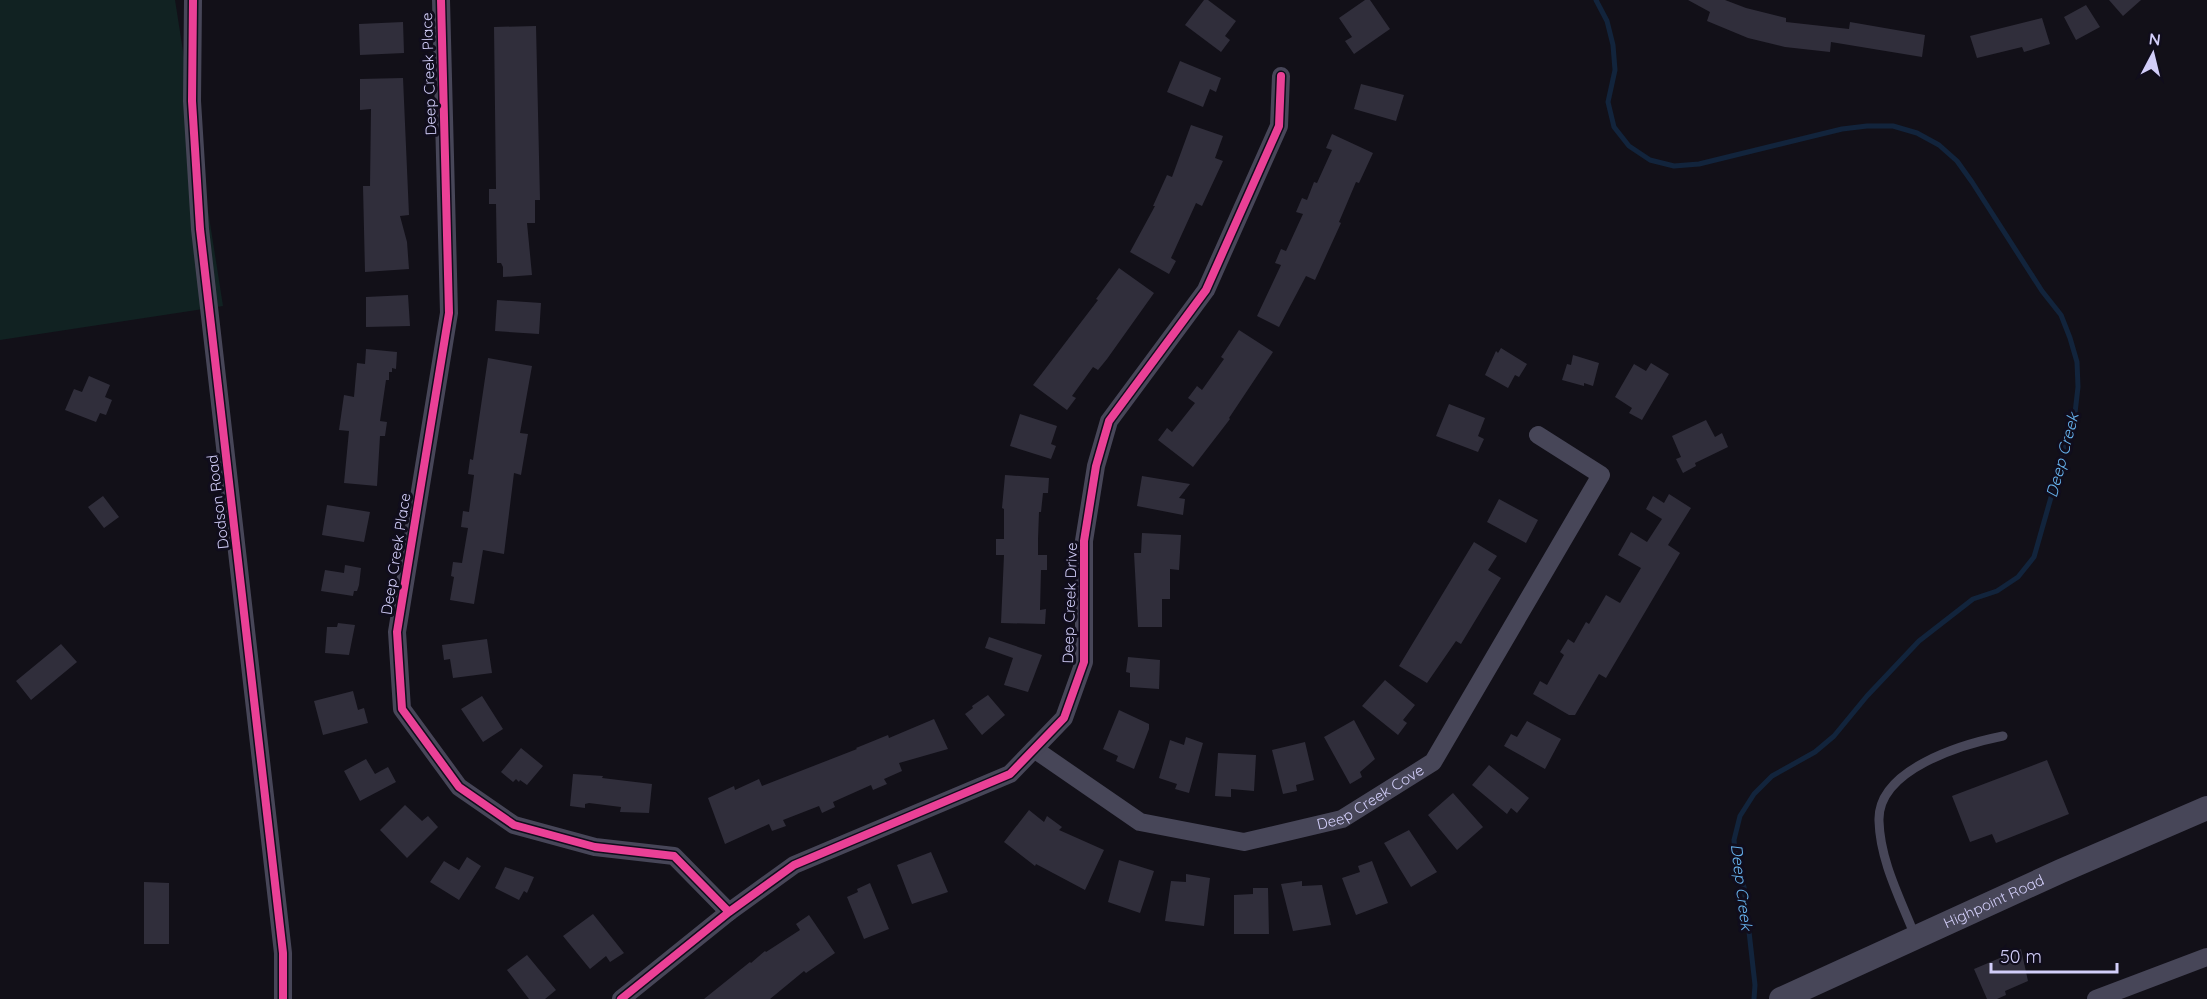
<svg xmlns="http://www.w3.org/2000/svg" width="2207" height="999" font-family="Quicksand,sans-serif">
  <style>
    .green { fill: #122 }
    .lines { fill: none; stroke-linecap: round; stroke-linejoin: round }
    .stream { stroke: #12243c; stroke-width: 5 }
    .building { fill: #302e3b }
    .service { stroke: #474658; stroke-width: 9 }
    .minor { stroke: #474658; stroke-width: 18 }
    .tertiary { stroke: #474658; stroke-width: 24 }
    .cycleway-casing { stroke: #100d1c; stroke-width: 11 }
    .cycleway { stroke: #ea4096; stroke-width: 8 }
    .labels { text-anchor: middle; stroke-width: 6; stroke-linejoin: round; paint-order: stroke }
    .street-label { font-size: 15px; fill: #d2cef9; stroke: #100d1c }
    .water-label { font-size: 16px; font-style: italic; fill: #67b3ee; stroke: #100d1c }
  </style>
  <rect width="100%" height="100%" fill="#121018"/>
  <!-- green -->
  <path class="green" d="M 0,0 L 175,0 L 223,306 L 0,340 Z"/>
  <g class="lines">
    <!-- stream -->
    <path class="stream" d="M 1596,0 L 1607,21 L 1613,45 L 1615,70 L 1608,102 L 1614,127 L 1629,146 L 1650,160 L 1674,166 L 1699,164 L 1842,129 L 1867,126 L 1893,126 L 1917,133 L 1939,145 L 1957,161 L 1972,182 L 2042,291 L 2061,315 L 2070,338 L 2077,362 L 2078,387 L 2075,413 L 2034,557 L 2018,577 L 1997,591 L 1973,599 L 1919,641 L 1867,696 L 1834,736 L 1815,752 L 1772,776 L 1754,794 L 1740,816 L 1734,840 L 1736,865 L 1744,887 L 1755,985 L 1754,999"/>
  </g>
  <!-- building -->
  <path class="building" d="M 1204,0 L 1208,0 L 1236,21 L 1225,36 L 1230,40 L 1221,52 L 1185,25 Z
    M 1365,0 L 1370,0 L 1390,29 L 1354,54 L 1345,41 L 1352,37 L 1339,18 Z
    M 1688,0 L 1725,0 L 1746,8 L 1786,18 L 1786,22 L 1849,29 L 1850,22 L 1925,35 L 1922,57 L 1831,42 L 1830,52 L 1785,47 L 1748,38 L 1707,21 L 1710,12 Z
    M 2109,0 L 2141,0 L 2123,16 Z
    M 2086,5 L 2100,27 L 2076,40 L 2064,17 Z
    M 2042,18 L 2050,44 L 2024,52 L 2022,47 L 1977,58 L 1970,36 Z
    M 403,22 L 404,53 L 360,55 L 359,24 Z
    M 536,26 L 540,200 L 535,200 L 535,223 L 527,223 L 532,275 L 503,277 L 503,267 L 501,263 L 497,263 L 496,204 L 489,204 L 489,189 L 496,189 L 494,27 Z
    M 1180,61 L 1221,78 L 1216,92 L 1210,89 L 1203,107 L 1167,92 Z
    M 403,78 L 409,215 L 400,216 L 407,242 L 409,269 L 365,272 L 363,186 L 370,186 L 371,109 L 360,110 L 360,79 Z
    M 1361,84 L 1404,95 L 1396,121 L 1354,109 Z
    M 1191,125 L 1223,136 L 1215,158 L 1223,161 L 1202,206 L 1196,203 L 1171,258 L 1176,261 L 1169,274 L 1130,252 L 1155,206 L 1153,206 L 1167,175 L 1172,177 Z
    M 1332,134 L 1373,153 L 1359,183 L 1356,182 L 1339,222 L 1341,223 L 1315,280 L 1306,276 L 1279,327 L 1257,316 L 1281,265 L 1275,263 L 1281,249 L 1286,251 L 1303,214 L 1296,212 L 1302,198 L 1307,200 L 1314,182 L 1317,183 L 1332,150 L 1326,148 Z
    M 1119,268 L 1154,293 L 1107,359 L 1098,370 L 1093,367 L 1072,396 L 1076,398 L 1067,410 L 1033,385 L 1098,300 L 1096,299 Z
    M 408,295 L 410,326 L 366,327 L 366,297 Z
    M 497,300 L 541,303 L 539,334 L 495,331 Z
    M 1239,330 L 1273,352 L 1229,418 L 1230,419 L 1193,467 L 1158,440 L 1167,428 L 1172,432 L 1195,403 L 1188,398 L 1197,386 L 1202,390 L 1224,359 L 1221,357 Z
    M 1501,348 L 1527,364 L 1519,377 L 1515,375 L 1508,388 L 1485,375 L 1496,351 L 1498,353 Z
    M 366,349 L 397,352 L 396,369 L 392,368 L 392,372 L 389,372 L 389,380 L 386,380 L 380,421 L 387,422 L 385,436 L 380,436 L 377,486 L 344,483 L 349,431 L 339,430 L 344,395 L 354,397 L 357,363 L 365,364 Z
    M 1573,355 L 1599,363 L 1593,386 L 1584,383 L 1584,386 L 1562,380 L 1567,364 L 1571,365 Z
    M 488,358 L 532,366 L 520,433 L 528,434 L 521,475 L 514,473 L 504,554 L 483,550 L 474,604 L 450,600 L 454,577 L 451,576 L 453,562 L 462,563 L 468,528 L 461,527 L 463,511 L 469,512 L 474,475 L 468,474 L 470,459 L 473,460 Z
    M 1651,363 L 1669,374 L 1642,420 L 1629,413 L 1632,408 L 1615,397 L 1634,364 L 1646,371 Z
    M 89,376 L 110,385 L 105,397 L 112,400 L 106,415 L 100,413 L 96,422 L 65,410 L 74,389 L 82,392 Z
    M 1449,404 L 1485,418 L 1478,436 L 1484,439 L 1478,452 L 1436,436 Z
    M 1020,414 L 1057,426 L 1051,444 L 1056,446 L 1051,459 L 1010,446 Z
    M 1706,420 L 1715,437 L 1722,433 L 1728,447 L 1695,463 L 1696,466 L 1683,473 L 1676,459 L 1681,457 L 1672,436 Z
    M 1005,475 L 1049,478 L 1048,493 L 1043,493 L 1041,512 L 1039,512 L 1038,539 L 1038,555 L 1047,555 L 1047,570 L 1041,570 L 1040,610 L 1046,609 L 1045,624 L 1001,623 L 1004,555 L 996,555 L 996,539 L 1004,539 L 1004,509 L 1002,508 Z
    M 1142,476 L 1190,484 L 1179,498 L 1185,499 L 1183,515 L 1137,506 Z
    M 1669,494 L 1691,508 L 1668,545 L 1680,553 L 1606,678 L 1599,674 L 1575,715 L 1569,715 L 1533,694 L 1540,681 L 1547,685 L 1564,655 L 1560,652 L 1568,639 L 1574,643 L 1586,622 L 1589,624 L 1606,595 L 1620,603 L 1641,568 L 1618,555 L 1631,532 L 1647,542 L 1662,519 L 1646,509 L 1653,496 L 1664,503 Z
    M 103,496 L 119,517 L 104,528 L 88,507 Z
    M 1499,499 L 1538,520 L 1526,543 L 1487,522 Z
    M 327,505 L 370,512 L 364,542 L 322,535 Z
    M 1142,533 L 1181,535 L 1179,570 L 1170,569 L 1170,599 L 1162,599 L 1162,627 L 1138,627 L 1134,553 L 1141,553 Z
    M 1474,542 L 1497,556 L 1488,570 L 1501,578 L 1461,644 L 1456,641 L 1427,683 L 1399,666 Z
    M 345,565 L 361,568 L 359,585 L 357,591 L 354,591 L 353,596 L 321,591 L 325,570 L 344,573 Z
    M 338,623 L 355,625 L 349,655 L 325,653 L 327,627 L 337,627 Z
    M 989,637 L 1042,655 L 1028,692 L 1004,685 L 1013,658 L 985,648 Z
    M 487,639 L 492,673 L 453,678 L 450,659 L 444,660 L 442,645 Z
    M 61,644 L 77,662 L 31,700 L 16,681 Z
    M 1128,657 L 1160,660 L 1159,689 L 1130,687 L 1130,673 L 1126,672 Z
    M 1385,680 L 1415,705 L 1403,720 L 1407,723 L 1398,735 L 1362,706 Z
    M 353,691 L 358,710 L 364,708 L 368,723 L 323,735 L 314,701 Z
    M 988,695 L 1005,715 L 982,735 L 965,714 L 973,708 L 972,706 Z
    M 482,696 L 503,729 L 483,742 L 461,709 Z
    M 1119,710 L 1149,724 L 1149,729 L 1134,769 L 1116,761 L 1118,756 L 1103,749 Z
    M 934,719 L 948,749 L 899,763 L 902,771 L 884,779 L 887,784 L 873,790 L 871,785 L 833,802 L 835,807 L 822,813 L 819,806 L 783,820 L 786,826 L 772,831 L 769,824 L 725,844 L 708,798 L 734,786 L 735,790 L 759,779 L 762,786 L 857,749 L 856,748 L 888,735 L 889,738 Z
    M 1354,720 L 1375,759 L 1360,772 L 1362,777 L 1350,784 L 1324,737 Z
    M 1527,721 L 1561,739 L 1545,769 L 1504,746 L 1511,734 L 1517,737 Z
    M 1186,737 L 1203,743 L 1189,793 L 1175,789 L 1177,784 L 1159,778 L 1170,740 L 1184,745 Z
    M 1305,742 L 1314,780 L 1296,785 L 1297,791 L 1283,794 L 1272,750 Z
    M 521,748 L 543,766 L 527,785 L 520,780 L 519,782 L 516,779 L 513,782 L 501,772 Z
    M 1218,753 L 1256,755 L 1254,791 L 1231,789 L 1231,797 L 1215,796 Z
    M 366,759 L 375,774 L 388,767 L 396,782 L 360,801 L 344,771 Z
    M 2047,760 L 2069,814 L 1996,843 L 1992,834 L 1970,842 L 1952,796 Z
    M 1489,765 L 1529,798 L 1517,813 L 1511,808 L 1507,814 L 1472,785 Z
    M 573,774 L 603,776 L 602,778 L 652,784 L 649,813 L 620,812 L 621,807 L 589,803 L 585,804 L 585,808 L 570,806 Z
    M 1453,793 L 1483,827 L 1457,850 L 1428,815 Z
    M 405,805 L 422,821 L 428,816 L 438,827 L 407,858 L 380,830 Z
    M 1029,810 L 1044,822 L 1047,816 L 1062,827 L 1059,830 L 1104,850 L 1085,890 L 1036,864 L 1035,866 L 1004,842 Z
    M 1409,830 L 1437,872 L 1411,887 L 1384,843 Z
    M 931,852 L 948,892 L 912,904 L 897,865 Z
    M 467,857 L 481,866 L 459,900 L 430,882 L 444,861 L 459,870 Z
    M 1119,860 L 1154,871 L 1140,913 L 1108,902 Z
    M 1372,861 L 1388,903 L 1356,915 L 1342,878 L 1360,872 L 1358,866 Z
    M 505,867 L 534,877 L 527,893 L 524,891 L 519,900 L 495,888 Z
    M 1186,874 L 1210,878 L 1204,926 L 1165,921 L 1171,881 L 1186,882 Z
    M 1302,881 L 1302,886 L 1322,885 L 1331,925 L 1293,931 L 1281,884 Z
    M 144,882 L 169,883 L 169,944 L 144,944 Z
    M 870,883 L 889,929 L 864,939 L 847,897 L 858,892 L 857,889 Z
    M 1253,888 L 1268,888 L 1269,934 L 1234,934 L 1234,895 L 1253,894 Z
    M 593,914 L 624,953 L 610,962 L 606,956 L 590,969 L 563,936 Z
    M 809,915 L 835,953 L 806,973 L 804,971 L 770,999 L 704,999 L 750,962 L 751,963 L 765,951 L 766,952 L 800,930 L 796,924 Z
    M 2021,949 L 2028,981 L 2005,991 L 2006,995 L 1997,999 L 1987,999 L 1974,969 Z
    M 527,955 L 556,990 L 545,999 L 529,999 L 507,970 Z"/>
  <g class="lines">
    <!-- service -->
    <path class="service" d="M 1915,936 C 1901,900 1880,861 1879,821 C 1877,769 1963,744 2003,736"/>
    <!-- minor -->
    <g class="minor">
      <path d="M 193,0 L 192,101 L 200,229 L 283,953 L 283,999"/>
      <path d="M 441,0 L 449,313 L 397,632 L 402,709 L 459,787 L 514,825 L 595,847 L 674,856 L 729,912"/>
      <path id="s1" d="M 1034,749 L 1140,822 L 1244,842 L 1342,819 L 1433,762 L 1601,475 L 1538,435"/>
      <path d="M 621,999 L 729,912 L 794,865 L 1010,774 L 1064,718 L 1084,662 L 1084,541 L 1096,466 L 1109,421 L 1206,290 L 1279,126 L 1281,76"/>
      <path d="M 2096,999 L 2207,957"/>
    </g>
    <!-- tertiary -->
    <path class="tertiary" id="s2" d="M 1781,999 L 2061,871 L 2207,808"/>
    <defs>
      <path id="cycleway" d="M 193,0 L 192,101 L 200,229 L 283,953 L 283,999
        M 441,0 L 449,313 L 397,632 L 402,709 L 459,787 L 514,825 L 595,847 L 674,856 L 729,912
        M 621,999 L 729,912 L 794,865 L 1010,774 L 1064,718 L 1084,662 L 1084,541 L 1096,466 L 1109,421 L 1206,290 L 1279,126 L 1281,76"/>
    </defs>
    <!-- cycleway casing -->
    <use href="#cycleway" class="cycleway-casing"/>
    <!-- cycleway -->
    <use href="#cycleway" class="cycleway"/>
  </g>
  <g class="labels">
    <!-- street labels -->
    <g class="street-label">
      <text transform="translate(429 74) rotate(-92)" y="5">Deep Creek Place</text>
      <text transform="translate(218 502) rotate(-97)" y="5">Dodson Road</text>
      <text transform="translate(396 554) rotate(-81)" y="5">Deep Creek Place</text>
      <text transform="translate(1070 603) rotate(-88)" y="5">Deep Creek Drive</text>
      <text dy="5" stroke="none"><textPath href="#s1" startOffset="370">Deep Creek Cove</textPath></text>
      <text dy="5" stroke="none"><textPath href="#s2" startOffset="234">Highpoint Road</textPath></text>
    </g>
    <!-- water labels -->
    <g class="water-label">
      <text transform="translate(2062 455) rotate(-75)" y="6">Deep Creek</text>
      <text transform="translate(1742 887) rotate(83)" y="6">Deep Creek</text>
    </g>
  </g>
  <!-- north arrow -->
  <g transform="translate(2153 54) rotate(7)" stroke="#100d1c" stroke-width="4.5" paint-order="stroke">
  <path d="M0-4.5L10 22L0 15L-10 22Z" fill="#d2cef9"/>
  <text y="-9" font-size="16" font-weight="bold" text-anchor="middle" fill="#d2cef9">N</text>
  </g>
  <!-- scale -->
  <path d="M1991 963v9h126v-9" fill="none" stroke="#d2cef9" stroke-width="3"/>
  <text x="2000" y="963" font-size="18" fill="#d2cef9" stroke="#100d1c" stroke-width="4.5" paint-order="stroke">50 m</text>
</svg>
